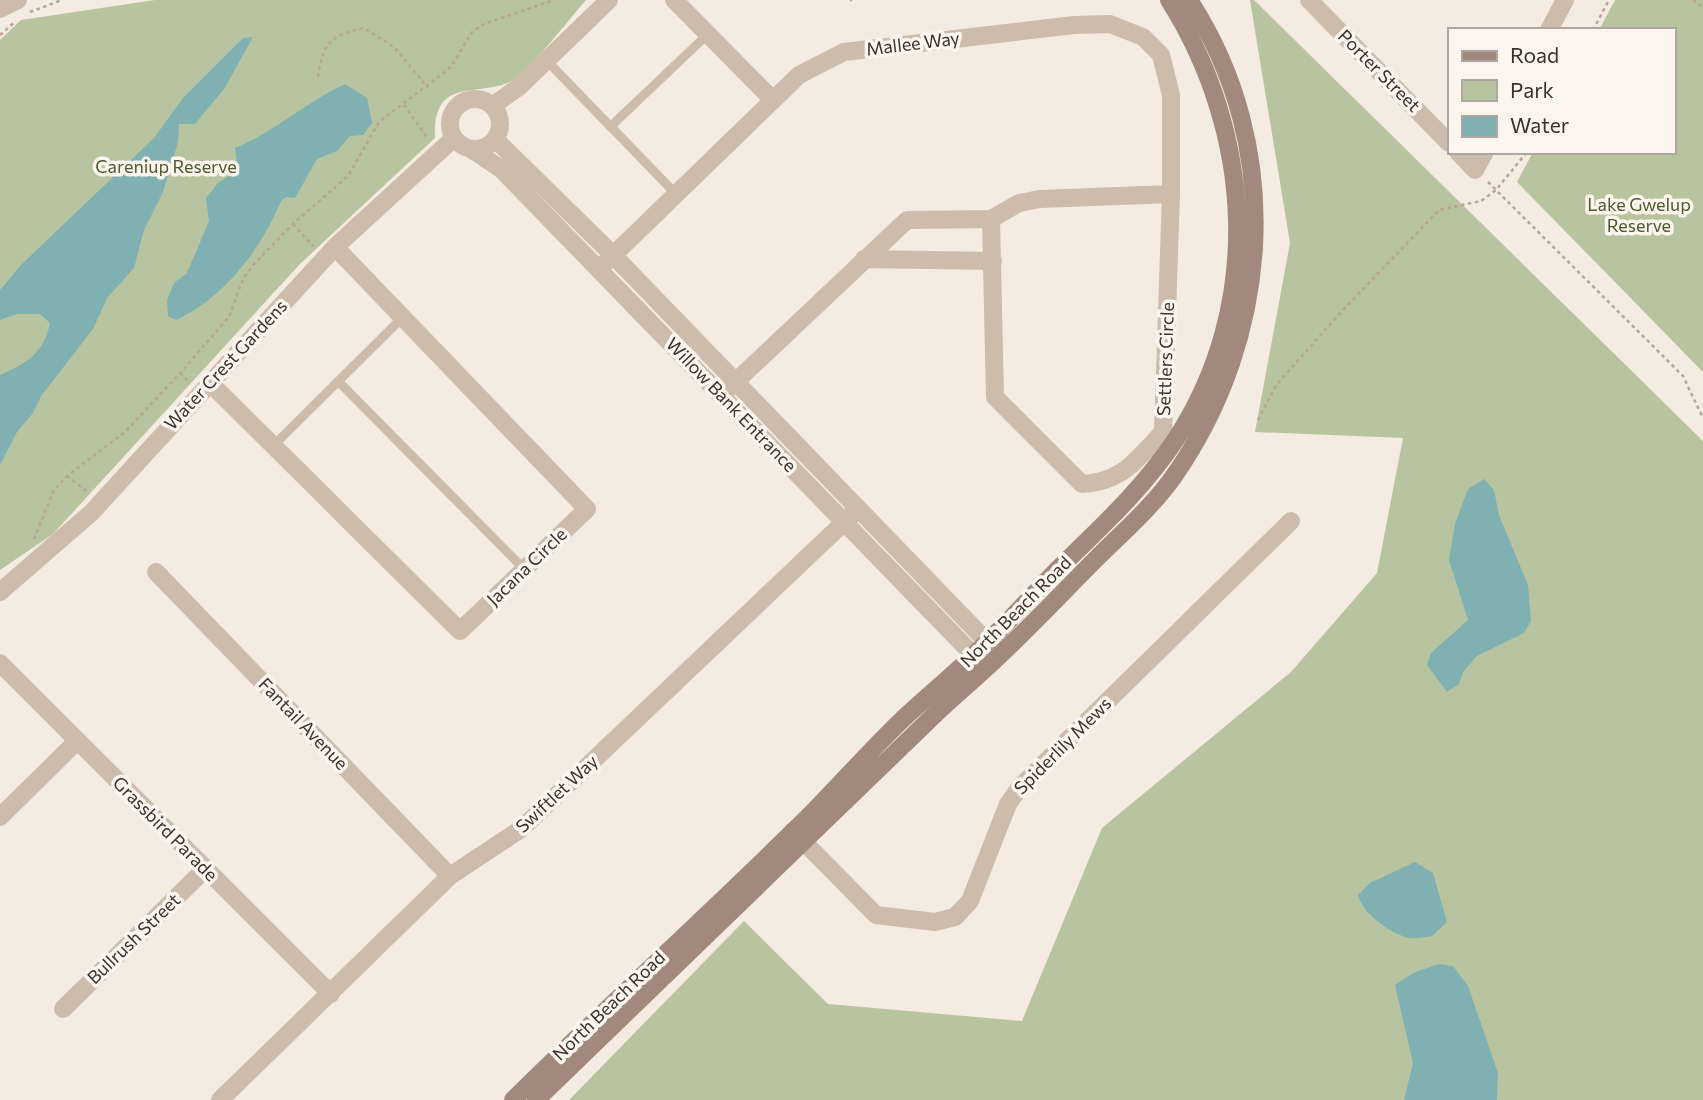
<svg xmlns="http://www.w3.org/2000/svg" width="1703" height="1100" font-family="Commissioner,sans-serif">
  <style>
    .green { fill: #b8c4a0 }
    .water { fill: #7fb0b2 }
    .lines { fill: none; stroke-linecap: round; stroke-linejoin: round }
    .path { stroke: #b9a596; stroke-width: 2.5; stroke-dasharray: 3.5 3.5; stroke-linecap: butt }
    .service { stroke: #cdbbac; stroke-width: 9 }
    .minor { stroke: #cdbbac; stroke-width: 18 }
    .secondary { stroke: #a18a7d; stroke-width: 18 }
    .labels { text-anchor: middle; stroke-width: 7; stroke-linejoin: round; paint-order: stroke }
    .street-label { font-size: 18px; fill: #3b302b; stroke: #fbf5ee }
    .park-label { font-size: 18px; fill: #4a5a2e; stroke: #fbf5ee }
  </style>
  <rect width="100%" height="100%" fill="#f4ebe1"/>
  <!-- green -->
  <path class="green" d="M 155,0 L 586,0 C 573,15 527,73 514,80 C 477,99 433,74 435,138 L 300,264 L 53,534 L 0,570 L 0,40 L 21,20 Z
    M 1250,0 L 1254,0 L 1703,441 L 1703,1100 L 569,1100 L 744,921 L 828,1004 L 1022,1021 L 1102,828 L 1291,672 L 1377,573 L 1403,438 L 1255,432 L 1290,243 Z
    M 1615,0 L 1703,0 L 1703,372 L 1517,182 L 1533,152 L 1673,152 L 1673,30 L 1599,30 Z"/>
  <!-- water -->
  <path class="water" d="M 253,37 L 224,89 L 195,124 L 179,124 L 178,142 L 163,192 L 144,230 L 134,268 L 107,298 L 93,329 L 41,396 L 33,413 L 17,432 L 0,465 L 0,375 C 27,363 44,353 50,323 L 40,314 L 17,314 L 0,320 L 0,290 L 21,265 L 154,138 L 183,98 L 243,38 Z
    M 345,84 L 367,98 L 372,123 L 363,135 L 350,136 L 337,151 L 317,159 L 295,198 L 286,197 L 281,201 C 261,249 224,298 176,320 L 168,316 L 167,300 L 174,283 L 187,273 L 209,221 L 206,198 L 218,183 L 238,170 L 235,148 C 275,132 306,102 345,84 Z
    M 1484,479 L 1494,490 L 1499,515 L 1528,585 L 1531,621 L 1524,633 L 1477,656 L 1463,672 L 1459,684 L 1447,692 L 1427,665 L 1431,653 L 1468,620 L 1449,560 L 1455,524 L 1468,489 Z
    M 1415,862 L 1433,873 L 1447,922 L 1432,936 C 1425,937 1415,939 1409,938 C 1391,934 1362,913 1358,895 L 1370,883 Z
    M 1439,964 L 1453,966 L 1468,986 L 1498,1073 L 1497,1100 L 1404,1100 L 1413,1063 L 1395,985 L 1413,973 Z"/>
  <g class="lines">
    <!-- path -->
    <path class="path" d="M 850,0 L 852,0
      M 1693,0 L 1703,7
      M 30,12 L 62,0
      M 1593,30 L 1609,0
      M 0,35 L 16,21
      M 318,77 C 323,43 329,36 364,28 L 394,47 L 428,88
      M 404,105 L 428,139
      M 1488,182 L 1683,376 L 1703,418
      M 293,224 L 314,247
      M 180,373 L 190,383
      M 1258,420 L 1277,384 L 1342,311 L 1439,210 L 1481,201 L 1496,190 L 1527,152
      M 67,476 L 89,493
      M 34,539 L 54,490 L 67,476 L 126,431 L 180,373 L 229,317 L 243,279 L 254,264 L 293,224 L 348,176 L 379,122 L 451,67 L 472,32 L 484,24 L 554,0"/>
    <!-- service -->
    <path class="service" d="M 547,61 L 676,194
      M 610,127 L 708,34
      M 339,382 L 524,569
      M 274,445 L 404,316"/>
    <!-- minor -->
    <path class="minor" d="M 674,0 L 772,99
      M 1309,0 L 1449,143
      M 0,9 L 18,0
      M 1549,30 L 1565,0
      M450 124a25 25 0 1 1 50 0a25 25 0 1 1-50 0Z
      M 492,106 L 519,87 L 609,0
      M 495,139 L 613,255 L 997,652
      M 471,149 L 501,169 L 984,666
      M 1458,152 L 1475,170 L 1485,152
      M 1171,194 L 1163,432 C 1136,460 1123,482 1082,484 L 995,397 L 991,219 L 1019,203 L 1040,199 Z
      M 864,259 L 993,261
      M 599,269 L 799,75 L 844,52 L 1074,25 L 1110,24 L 1143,37 L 1161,55 L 1171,95 L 1171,194
      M 209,382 L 460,631 L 587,509 L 335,247
      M 729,388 L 907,220 L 991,219
      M 156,572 L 450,876
      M 0,592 L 91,513 L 335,247 L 454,138
      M 0,663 L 331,994
      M 0,817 L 77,741
      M 793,831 L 876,915 L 935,922 L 955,917 L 970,901 L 1008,804 L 1020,787 L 1291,521
      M 63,1009 L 205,869
      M 220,1100 L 450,876 L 521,829 L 858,509"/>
    <!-- secondary -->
    <path class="secondary" d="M 513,1100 C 610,1004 711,913 808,817 C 841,784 872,748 906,716 C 932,692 959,670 984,645 C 1010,621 1033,594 1058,569 C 1100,528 1143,489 1176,439 C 1264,304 1253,133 1169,0
      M 536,1100 C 666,975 796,850 925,724 C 948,701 974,680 998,657 C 1032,625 1064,591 1097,558 C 1123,532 1153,506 1174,476 C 1272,335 1285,147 1189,0"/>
  </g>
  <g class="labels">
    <!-- street labels -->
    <g class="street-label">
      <text transform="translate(913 44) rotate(-7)" y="6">Mallee Way</text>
      <text transform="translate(1379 71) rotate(45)" y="6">Porter Street</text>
      <text transform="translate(1166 359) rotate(-88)" y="6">Settlers Circle</text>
      <text transform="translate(226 365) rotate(-47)" y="6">Water Crest Gardens</text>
      <text transform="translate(731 405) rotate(46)" y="6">Willow Bank Entrance</text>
      <text transform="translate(527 567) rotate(-44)" y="6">Jacana Circle</text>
      <text transform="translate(1016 612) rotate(-45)" y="6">North Beach Road</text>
      <text transform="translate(303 724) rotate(46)" y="6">Fantail Avenue</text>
      <text transform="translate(1063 746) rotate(-45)" y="6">Spiderlily Mews</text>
      <text transform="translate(557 794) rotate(-43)" y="6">Swiftlet Way</text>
      <text transform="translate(165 829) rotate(45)" y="6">Grassbird Parade</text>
      <text transform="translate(134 939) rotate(-44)" y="6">Bullrush Street</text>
      <text transform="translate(609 1006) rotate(-44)" y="6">North Beach Road</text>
    </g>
    <!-- park labels -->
    <g class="park-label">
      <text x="166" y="173">Careniup Reserve</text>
      <text x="1639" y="211">Lake Gwelup<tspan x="1639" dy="21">Reserve</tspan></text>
    </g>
  </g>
  <!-- legend -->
  <rect x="1448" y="28" width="228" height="126" fill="#fbf5ee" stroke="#aea6a0" stroke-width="2"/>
  <rect x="1462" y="51" width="35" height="10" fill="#a18a7d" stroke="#aea6a0" stroke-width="2"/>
  <text x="1510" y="63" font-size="21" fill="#3b302b">Road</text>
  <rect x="1462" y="80" width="35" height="21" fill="#b8c4a0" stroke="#aea6a0" stroke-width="2"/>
  <text x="1510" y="98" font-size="21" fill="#3b302b">Park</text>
  <rect x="1462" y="116" width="35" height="21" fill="#7fb0b2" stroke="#aea6a0" stroke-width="2"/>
  <text x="1510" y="133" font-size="21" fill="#3b302b">Water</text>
</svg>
